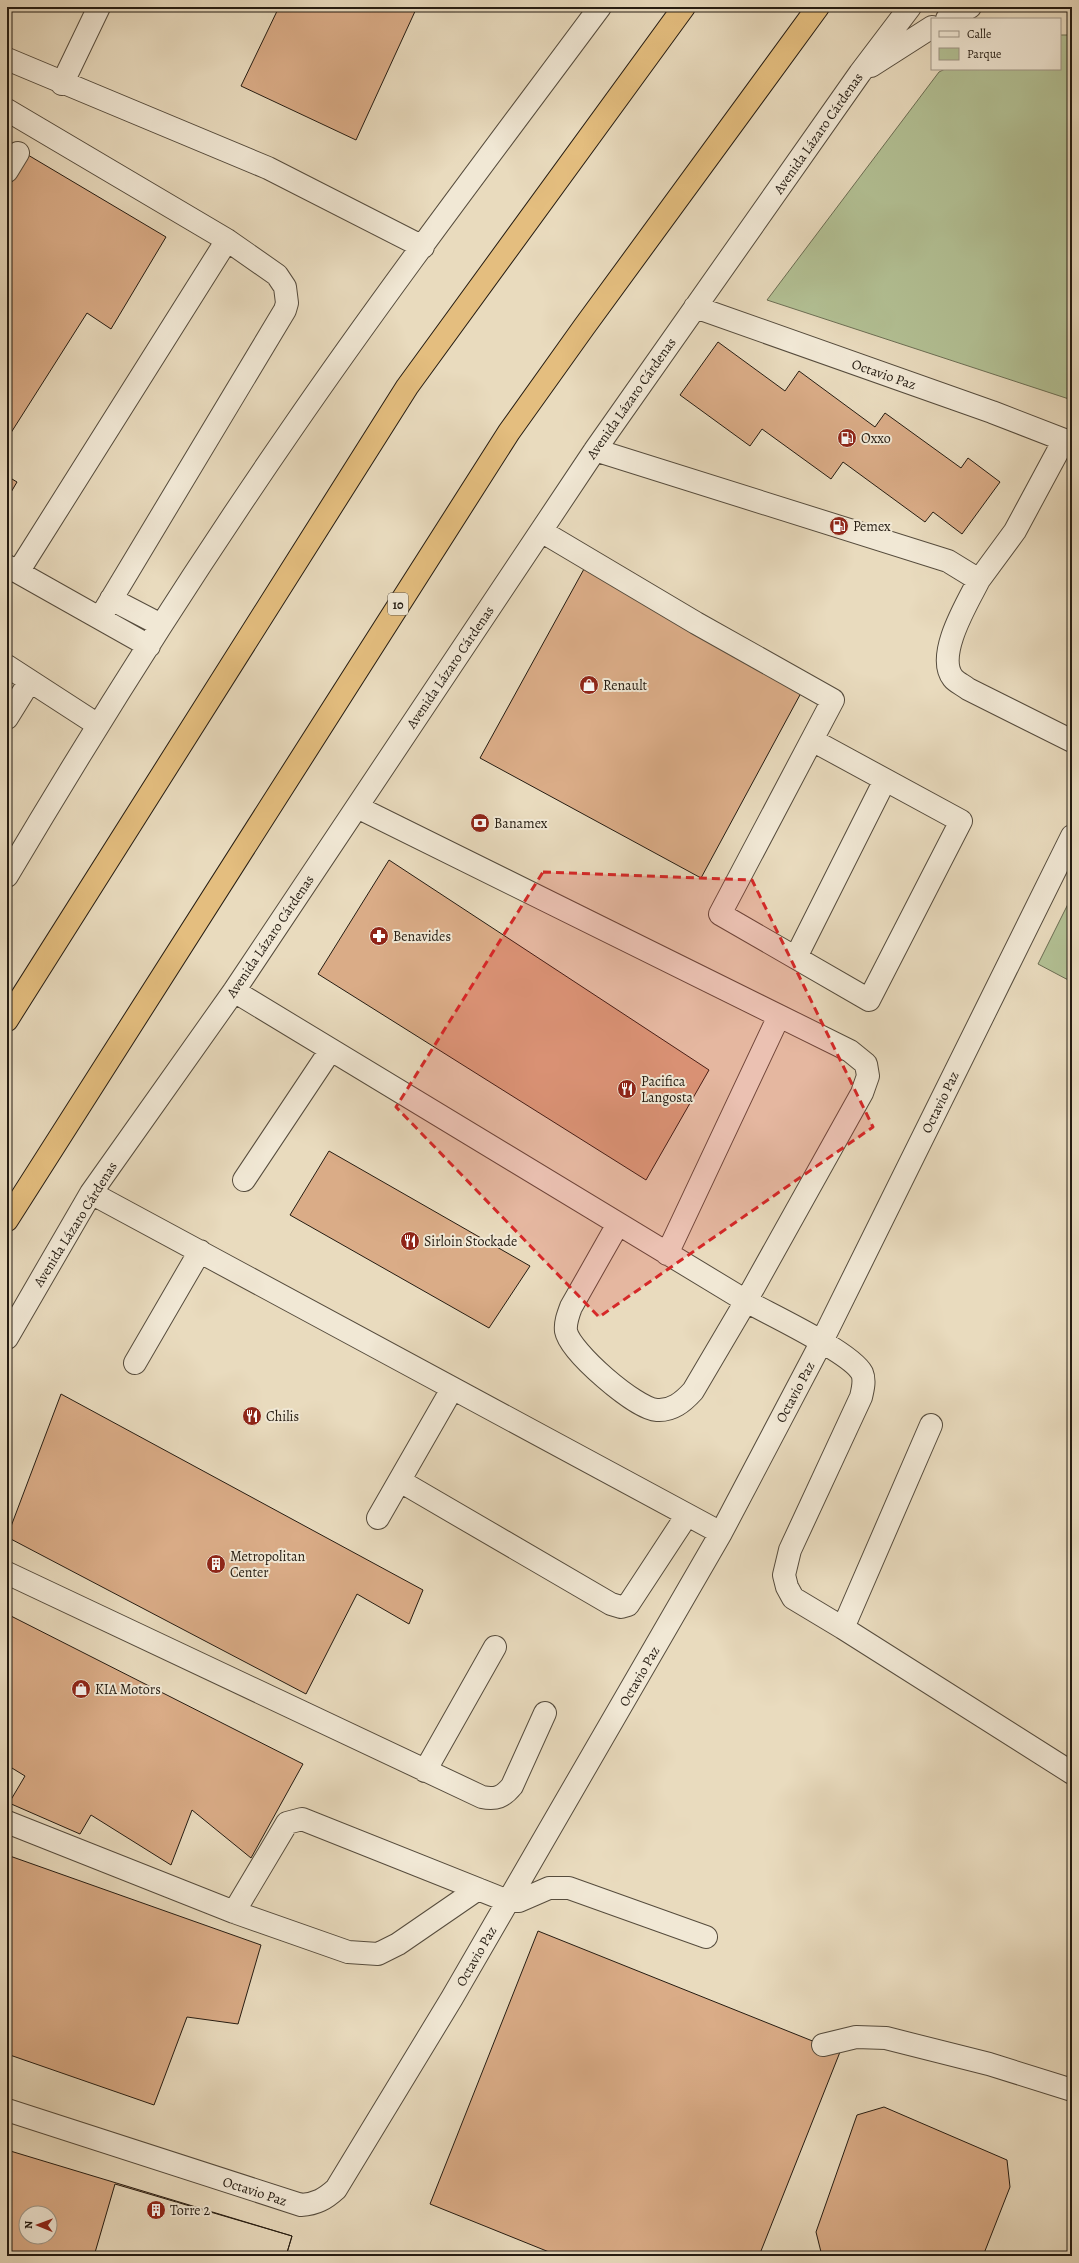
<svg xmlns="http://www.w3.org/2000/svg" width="1079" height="2263" font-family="Alegreya,serif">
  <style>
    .green { fill: #b3c195; stroke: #6c6e54 }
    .building { fill: #daac87; stroke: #251c12; fill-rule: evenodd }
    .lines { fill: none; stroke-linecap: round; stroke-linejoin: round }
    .minor-casing { stroke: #564c3d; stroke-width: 24 }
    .highway-casing { stroke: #251c12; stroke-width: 24 }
    .minor { stroke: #f1e8d5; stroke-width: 22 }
    .highway { stroke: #e4be7f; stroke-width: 22 }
    .marked { fill: #d62828; fill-opacity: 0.2; stroke: #d62828; stroke-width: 3; stroke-dasharray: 8 5; stroke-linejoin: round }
    .labels { text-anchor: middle; stroke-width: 4; stroke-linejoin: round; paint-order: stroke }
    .shield { fill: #f1e8d5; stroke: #62594c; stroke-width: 1 }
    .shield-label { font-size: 13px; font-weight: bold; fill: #251c12 }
    .street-label { font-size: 14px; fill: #251c12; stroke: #f1e8d5 }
    .poi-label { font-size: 14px; fill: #251c12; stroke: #f1e8d5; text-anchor: start }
  </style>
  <rect width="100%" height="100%" fill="#e9dbbe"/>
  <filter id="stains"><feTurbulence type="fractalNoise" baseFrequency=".005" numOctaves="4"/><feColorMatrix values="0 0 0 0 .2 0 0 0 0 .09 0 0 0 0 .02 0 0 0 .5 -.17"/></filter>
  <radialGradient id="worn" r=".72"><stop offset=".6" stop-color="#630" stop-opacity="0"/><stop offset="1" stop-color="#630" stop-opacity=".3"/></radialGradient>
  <!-- green -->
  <path class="green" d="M 1060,35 L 1072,35 L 1072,400 L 767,300 L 939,72 L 945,69 L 1060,69 Z
    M 1072,896 L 1072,982 L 1038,964 Z"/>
  <!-- building -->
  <path class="building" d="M 279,7 L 417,7 L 356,140 L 241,86 Z
    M 28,155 L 166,237 L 111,329 L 87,313 L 7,439 L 7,190 Z
    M 718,342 L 785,391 L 799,371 L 875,427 L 885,413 L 961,468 L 968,458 L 1000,482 L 962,534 L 933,512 L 925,522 L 843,462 L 831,479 L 762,429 L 750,446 L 680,395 Z
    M 7,476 L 17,482 L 7,499 Z
    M 584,569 L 801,693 L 701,878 L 480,758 Z
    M 389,860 L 709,1070 L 646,1180 L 318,974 Z
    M 329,1151 L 530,1266 L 489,1328 L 290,1215 Z
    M 61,1394 L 423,1590 L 409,1624 L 357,1594 L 306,1694 L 7,1537 Z
    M 7,1614 L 303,1764 L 251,1858 L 192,1810 L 171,1865 L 91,1815 L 80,1834 L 9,1803 L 25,1776 L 7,1765 Z
    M 7,1855 L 261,1945 L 238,2024 L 187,2017 L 154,2105 L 7,2054 Z
    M 538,1931 L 840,2052 L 759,2256 L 559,2256 L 430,2204 Z
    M 884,2107 L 1007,2160 L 1010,2187 L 983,2256 L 822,2256 L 816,2232 L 857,2115 Z
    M 7,2150 L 292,2236 L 286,2256 L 7,2256 ZM 26,2213 L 50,2213 L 50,2237 L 26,2237 Z
    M 115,2184 L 292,2236 L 286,2256 L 94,2256 Z"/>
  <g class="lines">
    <defs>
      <path id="minor" d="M 947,19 L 970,7
        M 7,59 L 268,168 L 423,247
        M 871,66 L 932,27
        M 62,84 L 99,7
        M 7,110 L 227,240 L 277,275 L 285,287 L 287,303 L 285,310 L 100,618
        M 7,171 L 18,153
        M 695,307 L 992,412 L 1072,443
        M 595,450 L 948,561 L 979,580 L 1015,531 L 1064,440
        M 541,531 L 696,623 L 833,700 L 720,914 L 869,1000 L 961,821 L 812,740
        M 7,566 L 149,646
        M 18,572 L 227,240
        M 979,580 C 968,602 935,655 953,678 C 956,682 963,685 968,689 L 1072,741
        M 111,599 L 161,625
        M 7,666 L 98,725
        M 7,718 L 30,681
        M 357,807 L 850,1051 L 866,1064 L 868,1076 L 862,1093 L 746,1301 L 693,1391 C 683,1402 672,1411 657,1410 C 636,1409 570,1352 566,1331 C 565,1323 568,1315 571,1307 L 618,1224
        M 7,876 C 97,724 191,575 291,430 C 390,286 496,147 600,7
        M 796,957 L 885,780
        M 234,991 L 746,1301 C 769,1314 851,1352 862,1373 C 865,1380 863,1389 861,1397 L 790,1550 L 784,1575 L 787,1587 L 793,1598 L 843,1628 L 1072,1773
        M 244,1180 L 330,1051
        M 91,1193 L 721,1533
        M 667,1254 L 779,1016
        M 7,1338 L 91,1193 L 234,991 L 595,450 L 860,73 L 910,7
        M 135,1363 L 200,1251
        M 400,1481 L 611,1604 L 621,1607 L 628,1605 L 687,1515
        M 378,1518 L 452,1389
        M 7,1573 L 482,1797 C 496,1800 503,1797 512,1786 L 545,1713
        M 843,1628 L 931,1425
        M 425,1771 L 495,1647
        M 7,1822 L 234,1912 L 348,1952 L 378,1954 L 398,1944 L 478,1889
        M 234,1912 L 287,1823 L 302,1819 L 508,1901 L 519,1901 L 549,1888 L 569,1888 L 706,1937
        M 823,2045 L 856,2037 L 886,2038 L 989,2064 L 1072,2090
        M 7,2110 L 301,2205 C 316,2204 325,2199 336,2189 L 452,1998 L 721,1533 L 822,1341 L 1072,836"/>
      <path id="highway" d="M 7,1020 L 407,387 L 684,7
        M 7,1220 L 509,432 L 584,327 L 818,7"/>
    </defs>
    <!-- minor casing -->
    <use href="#minor" class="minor-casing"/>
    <!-- highway casing -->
    <use href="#highway" class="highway-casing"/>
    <!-- minor -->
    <use href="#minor" class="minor"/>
    <!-- highway -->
    <use href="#highway" class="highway"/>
  </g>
  <!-- marked area -->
  <path class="marked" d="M 543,872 L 752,880 L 873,1127 L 599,1317 L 396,1107 Z"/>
  <!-- icons -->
  <defs>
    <symbol id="fuel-disc" viewBox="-11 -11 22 22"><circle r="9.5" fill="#8f2418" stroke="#f1e8d5"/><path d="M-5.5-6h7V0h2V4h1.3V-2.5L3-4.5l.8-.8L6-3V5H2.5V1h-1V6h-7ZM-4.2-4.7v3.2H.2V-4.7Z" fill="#fff"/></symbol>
    <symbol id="shop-disc" viewBox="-11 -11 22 22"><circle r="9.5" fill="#8f2418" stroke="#f1e8d5"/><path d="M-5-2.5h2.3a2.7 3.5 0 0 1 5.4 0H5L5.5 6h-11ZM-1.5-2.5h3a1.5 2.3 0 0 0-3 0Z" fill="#fff"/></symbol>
    <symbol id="bank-disc" viewBox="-11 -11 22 22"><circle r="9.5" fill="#8f2418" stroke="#f1e8d5"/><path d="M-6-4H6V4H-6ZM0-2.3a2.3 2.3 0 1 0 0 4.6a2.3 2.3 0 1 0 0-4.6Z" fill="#fff"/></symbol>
    <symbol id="pharmacy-disc" viewBox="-11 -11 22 22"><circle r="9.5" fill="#8f2418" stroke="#f1e8d5"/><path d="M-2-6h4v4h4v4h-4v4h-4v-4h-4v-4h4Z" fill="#fff"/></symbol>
    <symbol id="restaurant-disc" viewBox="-11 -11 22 22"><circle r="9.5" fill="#8f2418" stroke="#f1e8d5"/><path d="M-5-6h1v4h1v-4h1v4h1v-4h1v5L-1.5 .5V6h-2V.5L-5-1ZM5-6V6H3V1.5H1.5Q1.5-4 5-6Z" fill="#fff"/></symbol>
    <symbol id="building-disc" viewBox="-11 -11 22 22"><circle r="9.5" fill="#8f2418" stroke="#f1e8d5"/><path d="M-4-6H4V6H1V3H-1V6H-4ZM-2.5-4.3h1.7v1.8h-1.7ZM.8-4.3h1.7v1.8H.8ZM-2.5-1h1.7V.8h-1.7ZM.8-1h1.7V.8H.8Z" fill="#fff"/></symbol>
  </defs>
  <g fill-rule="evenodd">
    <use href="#fuel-disc" x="836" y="427" width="22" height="22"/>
    <use href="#fuel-disc" x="828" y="515" width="22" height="22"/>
    <use href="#shop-disc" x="578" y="674" width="22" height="22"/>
    <use href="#bank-disc" x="469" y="812" width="22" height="22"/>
    <use href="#pharmacy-disc" x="368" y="925" width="22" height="22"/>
    <use href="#restaurant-disc" x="616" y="1078" width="22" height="22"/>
    <use href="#restaurant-disc" x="399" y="1230" width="22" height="22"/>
    <use href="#restaurant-disc" x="241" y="1405" width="22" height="22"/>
    <use href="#building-disc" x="205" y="1553" width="22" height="22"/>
    <use href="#shop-disc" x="70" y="1678" width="22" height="22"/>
    <use href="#building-disc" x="145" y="2199" width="22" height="22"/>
  </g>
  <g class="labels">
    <!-- shield labels -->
    <rect class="shield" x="388" y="593" width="20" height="22" rx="3"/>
    <g class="shield-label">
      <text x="398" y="609">10</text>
    </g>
    <!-- street labels -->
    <g class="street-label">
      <text transform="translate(818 133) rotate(-55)" y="5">Avenida Lázaro Cárdenas</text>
      <text transform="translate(884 374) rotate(19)" y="5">Octavio Paz</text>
      <text transform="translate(631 398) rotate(-55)" y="5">Avenida Lázaro Cárdenas</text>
      <text transform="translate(450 667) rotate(-56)" y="5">Avenida Lázaro Cárdenas</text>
      <text transform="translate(270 936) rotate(-56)" y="5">Avenida Lázaro Cárdenas</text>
      <text transform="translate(940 1102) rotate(-64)" y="5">Octavio Paz</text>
      <text transform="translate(75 1224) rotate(-58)" y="5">Avenida Lázaro Cárdenas</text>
      <text transform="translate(795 1392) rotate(-62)" y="5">Octavio Paz</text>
      <text transform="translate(639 1676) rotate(-60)" y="5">Octavio Paz</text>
      <text transform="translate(476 1956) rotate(-60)" y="5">Octavio Paz</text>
      <text transform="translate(255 2191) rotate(18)" y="5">Octavio Paz</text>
    </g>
    <!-- poi labels -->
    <g class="poi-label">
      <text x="861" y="443">Oxxo</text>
      <text x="853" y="531">Pemex</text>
      <text x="603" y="690">Renault</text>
      <text x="494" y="828">Banamex</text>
      <text x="393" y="941">Benavides</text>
      <text x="641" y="1086">Pacifica<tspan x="641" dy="16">Langosta</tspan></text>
      <text x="424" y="1246">Sirloin Stockade</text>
      <text x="266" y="1421">Chilis</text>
      <text x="230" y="1561">Metropolitan<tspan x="230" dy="16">Center</tspan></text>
      <text x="95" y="1694">KIA Motors</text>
      <text x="170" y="2215">Torre 2</text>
    </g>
  </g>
  <!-- margin -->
  <rect width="1079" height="2263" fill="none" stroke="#e9dbbe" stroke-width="24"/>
  <rect x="8" y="8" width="1063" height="2247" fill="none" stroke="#251c12" stroke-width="2"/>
  <rect x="12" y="12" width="1055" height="2239" fill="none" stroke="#251c12"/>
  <!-- legend -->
  <rect x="931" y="18" width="130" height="52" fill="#f1e8d5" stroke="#9f9687"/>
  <rect x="939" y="31" width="20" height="6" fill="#f1e8d5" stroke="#9f9687"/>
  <text x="967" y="38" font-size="12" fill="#251c12">Calle</text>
  <rect x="939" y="48" width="20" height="12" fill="#b3c195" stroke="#9f9687"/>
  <text x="967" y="58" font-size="12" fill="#251c12">Parque</text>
  <!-- north arrow -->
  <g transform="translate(38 2225) rotate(271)"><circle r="19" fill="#f1e8d5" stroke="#9f9687"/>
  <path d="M0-3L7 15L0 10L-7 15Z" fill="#8f2418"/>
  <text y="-6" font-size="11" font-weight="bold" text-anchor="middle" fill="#251c12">N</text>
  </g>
  <rect width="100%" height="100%" filter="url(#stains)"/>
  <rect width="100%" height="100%" fill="url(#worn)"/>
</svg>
